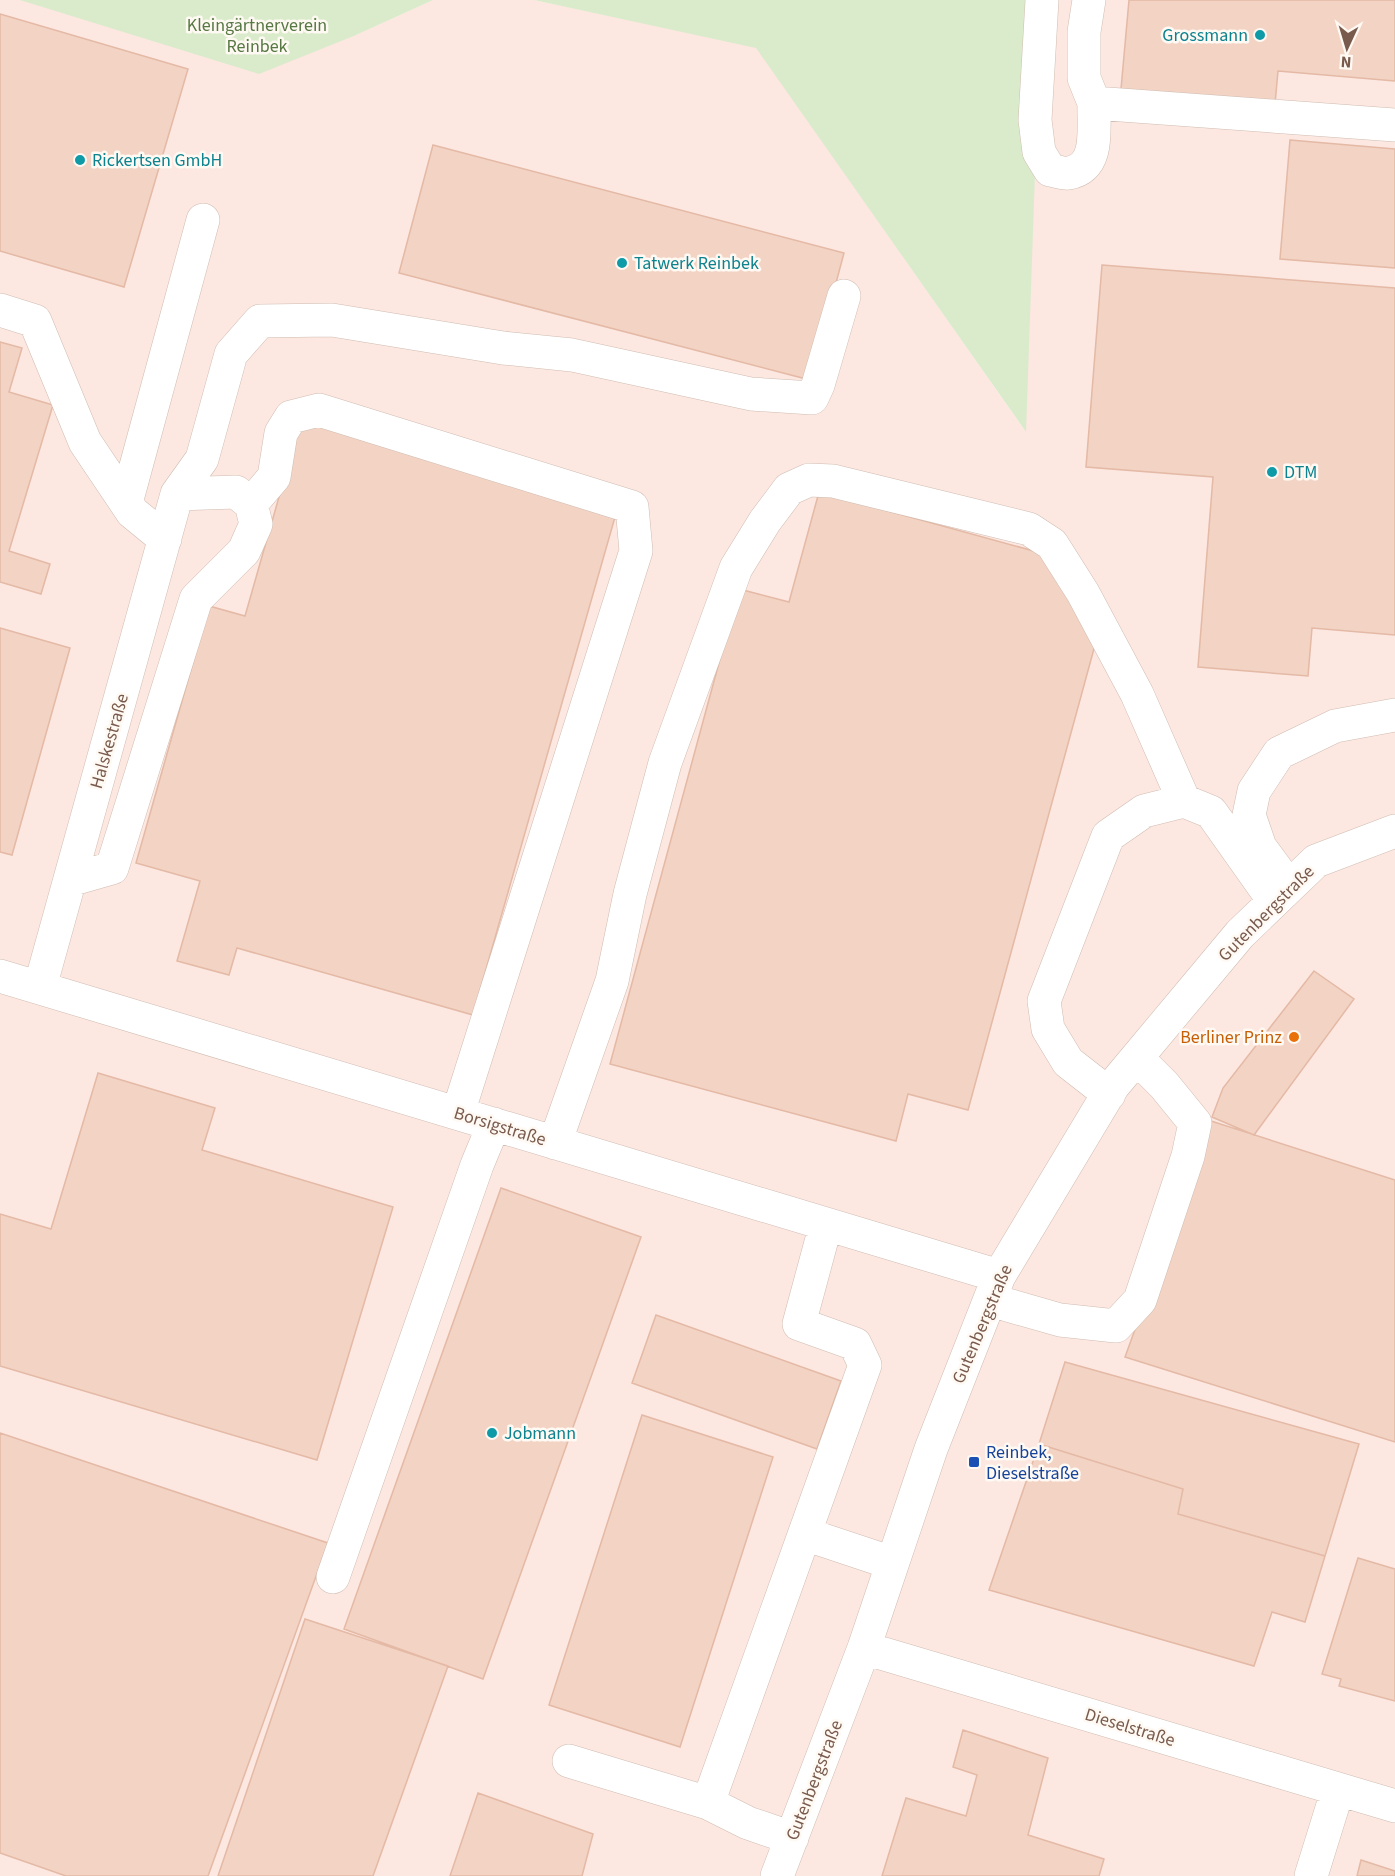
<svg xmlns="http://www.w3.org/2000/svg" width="1395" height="1876" font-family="'Source Sans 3',sans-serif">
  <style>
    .commercial { fill: #fce7e1 }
    .green { fill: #d9ebca }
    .building { fill: #f2d3c4; stroke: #e4b9a5; stroke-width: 1.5 }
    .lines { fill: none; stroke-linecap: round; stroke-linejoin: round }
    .minor-casing { stroke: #d0bdb1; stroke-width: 34 }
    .minor { stroke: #fff; stroke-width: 33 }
    .culture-dot { fill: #0f9aa8; stroke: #fff9f3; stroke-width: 2 }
    .food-dot { fill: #e8710a; stroke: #fff9f3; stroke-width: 2 }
    .transit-dot { fill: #1a4fb4; stroke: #fff9f3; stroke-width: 2 }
    .labels { text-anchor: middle; stroke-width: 5; stroke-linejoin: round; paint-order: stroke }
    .park-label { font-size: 18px; fill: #567843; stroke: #fff9f3 }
    .culture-label { font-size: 18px; fill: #0d838f; stroke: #fff9f3; text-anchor: start }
    .street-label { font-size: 18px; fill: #795b4e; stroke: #fff9f3 }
    .food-label { font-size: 18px; fill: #c56008; stroke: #fff9f3; text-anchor: end }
    .transit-label { font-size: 18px; fill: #164399; stroke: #fff9f3; text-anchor: start }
  </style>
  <rect width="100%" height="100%" fill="#fdf5ec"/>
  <!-- commercial -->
  <path class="commercial" d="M 0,0 L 20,0 L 356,35 L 433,0 L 534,0 L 756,47 L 1025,431 L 1041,0 L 1395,0 L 1395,1876 L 0,1876 Z"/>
  <!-- green -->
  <path class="green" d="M 20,0 L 433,0 L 356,35 L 259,74 Z
    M 534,0 L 1041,0 L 1026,432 L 756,48 Z"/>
  <!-- building -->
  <path class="building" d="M 1129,0 L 1395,0 L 1395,81 L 1278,71 L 1275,104 L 1121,89 Z
    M 0,14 L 188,69 L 124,287 L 0,251 Z
    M 1290,140 L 1395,149 L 1395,268 L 1280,259 Z
    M 433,145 L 844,253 L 810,380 L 399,273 Z
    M 1102,265 L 1395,288 L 1395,635 L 1312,628 L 1308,676 L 1198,667 L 1213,477 L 1086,467 Z
    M 0,342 L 22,348 L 9,392 L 53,405 L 9,551 L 50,564 L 41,594 L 0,582 Z
    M 301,420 L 617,510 L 473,1015 L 237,948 L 229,975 L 177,961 L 200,881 L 136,863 L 209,606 L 245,616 Z
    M 819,492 L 1052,556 L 1095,645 L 968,1110 L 908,1094 L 896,1141 L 610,1064 L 739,589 L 789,602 Z
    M 0,628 L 70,648 L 12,855 L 0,852 Z
    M 1314,971 L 1354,999 L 1254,1135 L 1212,1117 L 1223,1088 Z
    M 98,1073 L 215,1108 L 202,1150 L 393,1207 L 317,1460 L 0,1366 L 0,1214 L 51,1229 Z
    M 1211,1121 L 1395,1180 L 1395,1442 L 1125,1357 Z
    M 501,1188 L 641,1237 L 483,1679 L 344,1629 Z
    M 656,1315 L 841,1381 L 817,1449 L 632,1383 Z
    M 1065,1362 L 1359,1444 L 1325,1556 L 1178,1514 L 1183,1489 L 1039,1444 Z
    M 642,1415 L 773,1457 L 680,1747 L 549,1705 Z
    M 0,1433 L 328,1543 L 208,1876 L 66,1876 L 0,1853 Z
    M 1039,1444 L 1183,1489 L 1178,1514 L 1325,1556 L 1305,1622 L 1272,1612 L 1254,1666 L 989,1590 Z
    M 1358,1558 L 1395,1569 L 1395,1701 L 1339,1686 L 1341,1679 L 1322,1674 Z
    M 305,1619 L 448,1666 L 373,1876 L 218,1876 Z
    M 963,1730 L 1048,1758 L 1028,1835 L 1104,1859 L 1099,1876 L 882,1876 L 906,1798 L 966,1816 L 977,1775 L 953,1767 Z
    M 478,1793 L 593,1834 L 582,1876 L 450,1876 Z
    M 1361,1860 L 1395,1871 L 1395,1876 L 1357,1876 Z"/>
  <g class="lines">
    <defs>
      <path id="minor" d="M 1042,0 L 1035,120 L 1039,152 L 1050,170 C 1056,171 1063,174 1069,173 C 1101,167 1093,127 1094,103
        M 1089,0 L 1084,32 L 1084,78 L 1094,103 L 1395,125
        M 0,310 L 35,321 L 85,442 L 132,512 L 165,539
        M 126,503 L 203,220
        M 251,504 L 274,477 L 281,433 L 291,417 L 319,410 L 632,507 L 636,551 L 458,1113
        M 1277,870 L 1260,847 L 1249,815 L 1254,791 L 1279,753 L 1335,726 L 1395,715
        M 70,880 L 112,868 L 196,599 L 244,551 L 256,524 L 251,504 L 236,492 L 177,494
        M 0,976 L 999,1276
        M 40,987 L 177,494 L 202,459 L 231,354 L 260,321 L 332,320 L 503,348 L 572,355 L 751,394 L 812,398 L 818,385 L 844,296
        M 1109,1094 L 1068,1062 L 1048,1029 L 1044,1001 L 1108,836 L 1144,811 L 1184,801 L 1211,812 L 1274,901
        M 555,1143 L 612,981 L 630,894 L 665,763 L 736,568 L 765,521 L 789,489 L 809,480 L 833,481 L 1029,529 L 1052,544 L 1083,593 L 1137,694 L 1184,801
        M 990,1300 L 1060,1320 L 1116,1326 L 1140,1300 L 1188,1156 L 1195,1123 L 1164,1085 L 1137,1058
        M 805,1534 L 892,1563
        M 333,1577 L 477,1165 L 494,1124
        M 864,1648 L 1395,1806
        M 569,1761 L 708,1803 L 865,1365 L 855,1344 L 799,1324 L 826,1224
        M 708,1803 L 748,1823 L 792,1838
        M 777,1876 L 864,1648 L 931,1449 L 999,1276 L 1113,1086 L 1240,934 L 1316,861 L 1395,831
        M 1311,1876 L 1338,1789"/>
    </defs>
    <!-- minor casing -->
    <use href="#minor" class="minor-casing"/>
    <!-- minor -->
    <use href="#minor" class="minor"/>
  </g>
  <!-- markers -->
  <g class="culture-dot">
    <circle cx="1260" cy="35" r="6"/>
    <circle cx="80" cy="160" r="6"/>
    <circle cx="622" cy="263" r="6"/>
    <circle cx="1272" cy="472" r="6"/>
    <circle cx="492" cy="1433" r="6"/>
  </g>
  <circle class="food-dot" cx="1294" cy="1037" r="6"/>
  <rect class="transit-dot" x="968" y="1456" width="12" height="12" rx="3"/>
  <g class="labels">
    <!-- park labels -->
    <g class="park-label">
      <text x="257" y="31">Kleingärtnerverein<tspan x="257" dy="21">Reinbek</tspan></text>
    </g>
    <!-- culture labels -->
    <g class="culture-label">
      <text x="1248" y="41" text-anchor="end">Grossmann</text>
      <text x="92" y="166">Rickertsen GmbH</text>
      <text x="634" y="269">Tatwerk Reinbek</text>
      <text x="1284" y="478">DTM</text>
      <text x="504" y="1439">Jobmann</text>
    </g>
    <!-- street labels -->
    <g class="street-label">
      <text transform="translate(109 741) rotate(-74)" y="6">Halskestraße</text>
      <text transform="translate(1266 913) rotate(-45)" y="6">Gutenbergstraße</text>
      <text transform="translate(500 1126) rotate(17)" y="6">Borsigstraße</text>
      <text transform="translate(982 1324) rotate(-67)" y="6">Gutenbergstraße</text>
      <text transform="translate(1130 1727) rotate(17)" y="6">Dieselstraße</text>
      <text transform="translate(814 1780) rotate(-69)" y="6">Gutenbergstraße</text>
    </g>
    <!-- food labels -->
    <g class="food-label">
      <text x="1282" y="1043">Berliner Prinz</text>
    </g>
    <!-- transit labels -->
    <g class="transit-label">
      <text x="986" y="1458">Reinbek,<tspan x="986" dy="21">Dieselstraße</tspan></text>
    </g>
  </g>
  <!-- north arrow -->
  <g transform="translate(1347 48) rotate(184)" stroke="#fff9f3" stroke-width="4.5" paint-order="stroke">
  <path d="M0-4.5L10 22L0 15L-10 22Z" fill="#795b4e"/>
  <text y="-9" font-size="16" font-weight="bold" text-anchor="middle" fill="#795b4e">N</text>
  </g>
</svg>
